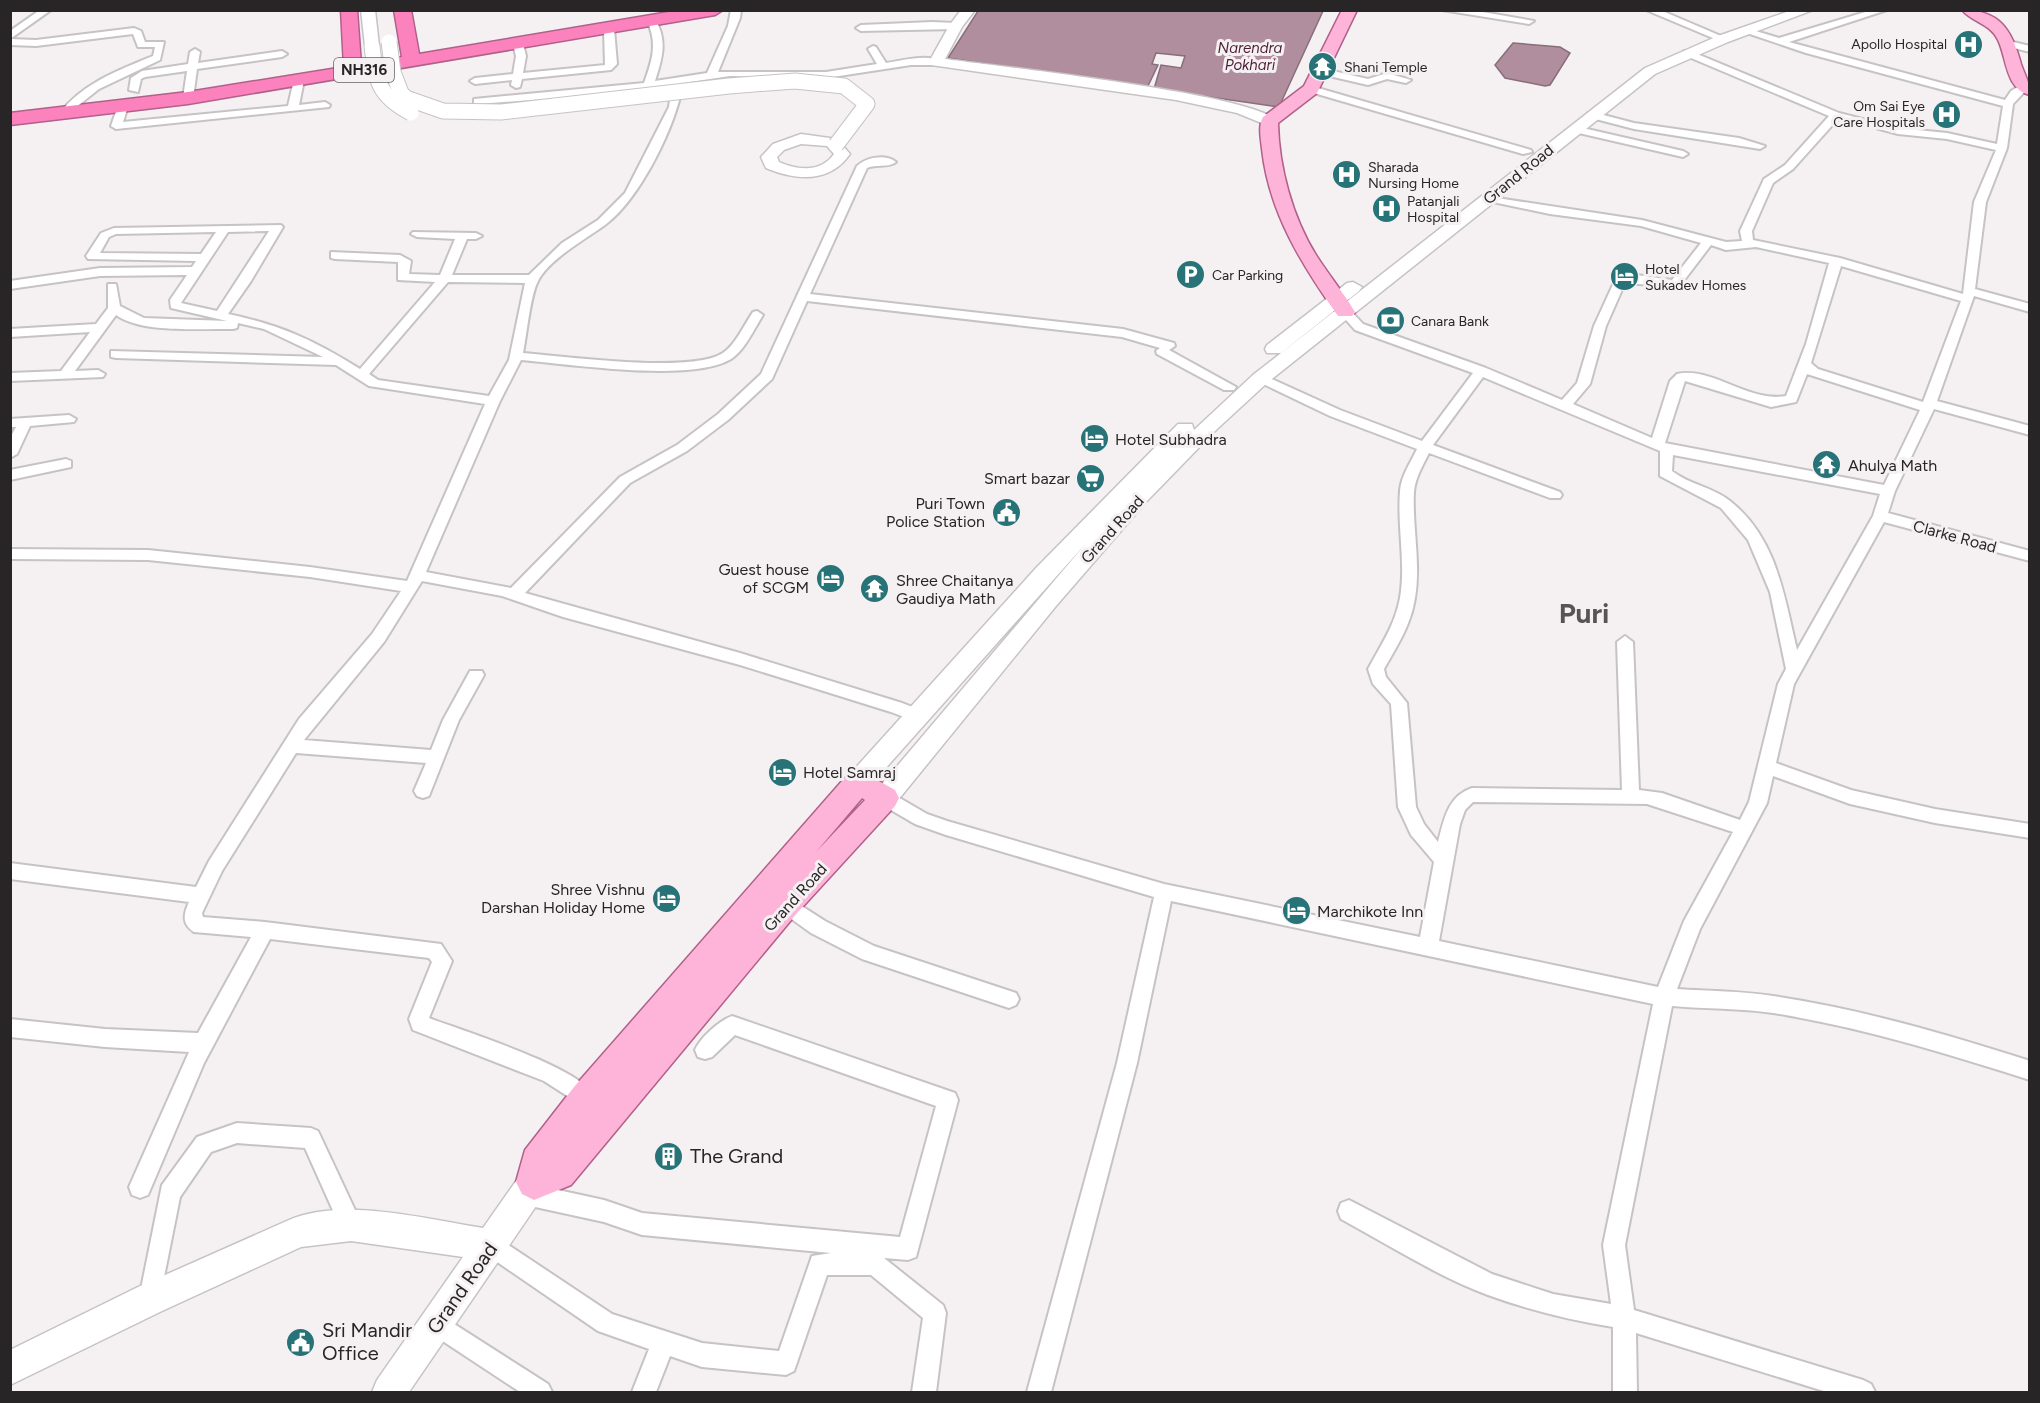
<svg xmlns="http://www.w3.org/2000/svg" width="2040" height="1403" font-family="Figtree,sans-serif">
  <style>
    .water { fill: #b18e9d; stroke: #886e79; stroke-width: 1.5 }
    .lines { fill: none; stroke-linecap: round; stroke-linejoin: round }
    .street-casing { stroke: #c7c3c5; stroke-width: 4 }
    .secondary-casing { stroke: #c7c3c5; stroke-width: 3 }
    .primary-casing { stroke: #b16189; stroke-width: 3 }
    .highway-casing { stroke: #b16189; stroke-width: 3 }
    .street { fill: #fff; fill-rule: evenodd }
    .secondary { fill: #fff; fill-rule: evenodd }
    .primary { fill: #fdb4d8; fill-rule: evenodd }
    .highway { fill: #fc82be; fill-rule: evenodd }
    .secondary-bridge-casing { stroke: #c7c3c5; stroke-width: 17; stroke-linecap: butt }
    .secondary-bridge { stroke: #fff; stroke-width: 15 }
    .labels { text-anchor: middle; stroke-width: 6; stroke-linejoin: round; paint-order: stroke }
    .far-poi-label { font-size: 14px; fill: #272526; stroke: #f5f1f2; text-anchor: start }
    .far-water-label { font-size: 15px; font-style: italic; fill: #4c1d35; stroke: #f5f1f2 }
    .shield { fill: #f5f1f2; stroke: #656263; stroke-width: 1.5 }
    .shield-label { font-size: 15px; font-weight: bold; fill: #272526 }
    .street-label { font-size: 16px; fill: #272526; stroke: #f5f1f2 }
    .poi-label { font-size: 16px; fill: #272526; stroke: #f5f1f2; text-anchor: start }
    .near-poi-label { font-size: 20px; fill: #272526; stroke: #f5f1f2; text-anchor: start }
    .near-street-label { font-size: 20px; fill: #272526; stroke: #f5f1f2 }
    .town-label { font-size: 28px; font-weight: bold; fill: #585456; stroke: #f5f1f2 }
  </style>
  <rect width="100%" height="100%" fill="#f5f1f2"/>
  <!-- water -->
  <path class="water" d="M 978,11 L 1323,11 L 1279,107 L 1154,89 L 1161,65 L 1181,68 L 1185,56 L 1156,53 L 1152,64 L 1158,65 L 1147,88 L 948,58 Z
    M 1513,43 L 1560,47 L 1570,53 L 1550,85 L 1545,86 L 1505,78 L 1495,65 Z"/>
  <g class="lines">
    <defs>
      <path id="street" d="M 40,10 L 51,10 L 10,39 L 10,31 Z
        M 731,10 L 741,10 L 740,18 L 718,72 L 826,72 L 877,64 L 868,49 L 873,46 L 876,47 L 886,63 C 901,61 928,53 941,62 L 936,65 L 911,65 L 826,78 L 730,76 L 683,83 C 676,126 640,199 605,225 C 587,238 548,260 538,281 C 530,296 527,334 523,353 C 564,356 691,374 723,353 C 736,344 744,325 753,312 L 757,311 L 763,315 C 754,329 745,350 731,359 C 691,383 570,364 521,360 L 500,401 L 426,572 L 511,588 L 620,477 L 677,445 L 718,414 L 761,374 L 857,166 C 867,157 885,154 896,162 C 889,168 876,164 867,168 L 810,294 L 1123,329 L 1174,343 L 1175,346 L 1169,350 L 1236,387 L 1234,390 L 1224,390 L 1157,354 L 1156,351 L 1160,348 L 1122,337 L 807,301 L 772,379 L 728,420 L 687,451 L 630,483 L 525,593 L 740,653 L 902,703 L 923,711 L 925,716 L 923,721 L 917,722 L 891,712 L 740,665 L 563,617 L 502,596 L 422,581 L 384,642 L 304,740 L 431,750 L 443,720 L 470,671 L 482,671 L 484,675 L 459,720 L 429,796 L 423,798 L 417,796 L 414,791 L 426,763 L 296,753 L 222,871 L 202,913 L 203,917 L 265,922 L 441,944 L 452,961 L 429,1018 C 463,1031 583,1068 596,1098 L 593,1105 L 586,1108 L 544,1081 L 413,1030 L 409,1019 L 432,962 L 429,958 L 270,939 L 204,1063 L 148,1195 L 140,1198 L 132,1195 L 129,1187 L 189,1052 L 105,1047 L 10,1037 L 10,1019 L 105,1029 L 198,1033 L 251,937 L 194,932 C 182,924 183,915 189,902 L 10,879 L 10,863 L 196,887 L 209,861 L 299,719 L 372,634 L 401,591 L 310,577 L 148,560 L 10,559 L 10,549 L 148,550 L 310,567 L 407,581 L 485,404 L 369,386 L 336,365 L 116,358 L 111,357 L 111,351 L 323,357 L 264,329 L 238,323 L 237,328 L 233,329 C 199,328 144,334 116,315 L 75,371 L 98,370 L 105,374 L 103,377 L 10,381 L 10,373 L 61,371 L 90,332 L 10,337 L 10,329 L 96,324 L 108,308 L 108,284 L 116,284 L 120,306 L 144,318 L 227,321 L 171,308 L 170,300 L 187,275 L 100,276 L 10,289 L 10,281 L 100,268 L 192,267 L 196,261 L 88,259 L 86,256 L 101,233 L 114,228 L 281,225 L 283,227 L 251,281 L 228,314 C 281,325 314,340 360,369 L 435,282 L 398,280 L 398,262 L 335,259 L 331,258 L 331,252 L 400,255 L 411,261 L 409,274 L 440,275 L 455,239 L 417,237 L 411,234 L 413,232 L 476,233 L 482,236 L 476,239 L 467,239 L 452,275 L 529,275 L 562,243 L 598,220 L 625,193 L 669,107 L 672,85 L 598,95 L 478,104 L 474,103 L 474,99 L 644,83 C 652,61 658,43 647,21 L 652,18 L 655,19 C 668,41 662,59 655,81 L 707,73 L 728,26 ZM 269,231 L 217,311 L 181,303 L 228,232 ZM 216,232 L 201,254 L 100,253 L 109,237 L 116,234 ZM 448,282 L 525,283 L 509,360 L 489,396 L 378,380 L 369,374 Z
        M 1442,10 L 1471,10 L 1534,21 L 1529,24 Z
        M 1646,10 L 1660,10 L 1728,39 L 1720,41 Z
        M 1872,10 L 1887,10 L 1789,42 L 2005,100 L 2011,91 L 2021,85 L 2030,86 L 2013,104 L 2007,148 L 1986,202 L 1975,289 L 2030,304 L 2030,312 L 1974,296 L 1937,401 L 2030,426 L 2030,435 L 1934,409 L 1895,491 L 1888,513 L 2030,551 L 2030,561 L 1884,522 L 1794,684 L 1776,763 L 1851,790 L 1935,809 L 2030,824 L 2030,838 L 1935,823 L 1850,804 L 1773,776 L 1767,803 L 1700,929 L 1677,989 C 1708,991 1741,991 1773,996 C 1861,1009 1945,1034 2030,1061 L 2030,1080 C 1945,1053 1861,1027 1773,1013 C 1740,1008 1705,1009 1672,1006 L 1625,1245 L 1634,1310 L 1863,1380 L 1871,1384 L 1875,1392 L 1827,1392 L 1636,1333 L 1637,1392 L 1613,1392 L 1613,1327 C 1570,1320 1529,1310 1488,1295 C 1437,1276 1389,1245 1341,1219 L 1338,1211 L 1341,1203 L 1349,1200 L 1492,1274 L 1553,1294 L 1611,1304 L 1603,1245 L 1653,1004 L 1171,901 L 1137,1063 L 1051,1392 L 1027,1392 L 1117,1063 L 1154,897 L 946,835 L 915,824 L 879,803 L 876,798 L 879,793 L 885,791 L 891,793 L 927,814 L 947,821 L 1164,884 L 1420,937 L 1434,862 L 1411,835 L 1398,807 L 1391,704 L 1373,684 L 1368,669 C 1381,645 1395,625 1400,598 C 1406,562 1397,527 1400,491 C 1401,476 1411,462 1417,449 L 1330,416 L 1253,379 L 1255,376 L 1265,376 L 1340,410 L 1422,441 L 1473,373 L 1355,330 L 1339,312 L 1345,308 L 1349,309 L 1363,324 L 1486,368 L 1562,400 L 1577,383 L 1594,326 L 1616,278 L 1630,274 L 1672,280 L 1701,243 L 1641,226 L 1550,214 L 1488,201 L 1484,200 L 1484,196 L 1642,220 L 1726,242 L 1742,241 L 1740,231 L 1764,179 L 1785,165 L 1829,116 L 1684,55 L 1684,51 L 1690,51 L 1839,113 L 1898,128 L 1947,133 L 1997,144 L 2003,106 L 1806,53 L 1741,31 L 1746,28 L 1779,38 ZM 1842,119 L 1898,134 L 1947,139 L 1996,150 L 1974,202 L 1963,294 L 1840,258 L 1753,240 L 1752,231 L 1773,183 L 1793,169 L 1837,120 ZM 1711,245 L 1726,250 L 1756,247 L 1829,263 L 1806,344 L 1786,396 C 1749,403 1711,366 1677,374 L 1670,381 L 1652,438 L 1573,404 L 1590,384 L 1606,326 L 1625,283 L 1679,287 ZM 1841,266 L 1961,301 L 1923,402 L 1818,369 L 1811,363 ZM 1807,374 L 1920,410 L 1884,485 L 1665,443 L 1685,381 L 1771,407 L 1796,402 ZM 1483,377 L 1660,451 L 1660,476 L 1721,508 L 1748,540 L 1770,592 L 1786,669 L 1778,684 L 1749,802 L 1740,820 L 1662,793 L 1639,790 L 1633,642 L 1625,636 L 1617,642 L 1622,790 L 1472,788 C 1448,796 1444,819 1438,842 L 1424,824 L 1416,807 L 1407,703 L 1386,677 L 1384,669 C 1397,646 1411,625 1415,598 C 1421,562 1412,527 1414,492 C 1415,478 1423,465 1429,453 L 1550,498 L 1560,498 L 1562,495 L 1560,492 L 1433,445 ZM 1673,455 L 1880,494 L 1873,516 L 1797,650 C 1784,596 1777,538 1730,501 C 1713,487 1690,485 1672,471 ZM 1473,802 L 1647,804 L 1733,832 L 1684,921 L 1658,987 L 1439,941 L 1460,824 L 1465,810 Z
        M 932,22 L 956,23 L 961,26 L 956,29 L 861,31 L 856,28 L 861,25 Z
        M 609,26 L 614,29 L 617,64 L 611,70 L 522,79 L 520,87 L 516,88 L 511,85 L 512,80 L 475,84 L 470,81 L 475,78 L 513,74 L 516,56 L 513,44 L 518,41 L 523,44 L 526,56 L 523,73 L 605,65 L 604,29 Z
        M 134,28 L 141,31 L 145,42 L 164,42 L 160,60 L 99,89 L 65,116 L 60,113 C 83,83 119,70 153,56 L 155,47 L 138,47 L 133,34 L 36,46 L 10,45 L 10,39 L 36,40 Z
        M 2009,41 L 2030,46 L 2030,52 L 2006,46 L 2006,42 Z
        M 195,49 L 200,52 L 198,63 L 282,51 L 287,54 L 282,57 L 197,69 L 193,98 L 188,101 L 183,98 L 187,71 L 145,77 L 141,79 L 138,92 L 129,90 L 131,78 L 142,71 L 188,64 L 190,52 Z
        M 1320,68 L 1368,79 L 1387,73 L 1411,80 L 1406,83 L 1387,79 L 1368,85 L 1316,73 L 1316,69 Z
        M 299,77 L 304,80 L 299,105 L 325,102 L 330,105 L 329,107 L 116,129 L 111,126 L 118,106 L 123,103 L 128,106 L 123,122 L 288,106 L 294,80 Z
        M 1311,86 L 1531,150 L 1532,152 L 1523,154 L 1307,91 L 1306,89 Z
        M 1592,112 L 1634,123 L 1739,138 L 1765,146 L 1760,149 L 1634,129 L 1588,117 L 1588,113 Z
        M 1574,126 L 1683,151 L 1688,154 L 1683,157 L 1570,131 L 1569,129 Z
        M 69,415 L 76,419 L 74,422 L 30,426 L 17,454 L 10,458 L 10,438 L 16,427 L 10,427 L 10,419 Z
        M 66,459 L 71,461 L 71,467 L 10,480 L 10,470 Z
        M 786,896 L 825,921 L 874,946 L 1016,993 L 1019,999 L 1016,1005 L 1009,1008 L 862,959 L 811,933 L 779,910 L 777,904 L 779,898 Z
        M 732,1016 L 955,1093 L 958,1100 L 916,1257 L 908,1260 L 884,1258 L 943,1305 L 946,1313 L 936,1392 L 912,1392 L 923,1318 L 871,1275 L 827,1275 L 794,1371 L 786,1375 L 702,1367 L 670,1356 L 656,1392 L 632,1392 L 649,1349 L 598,1331 L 484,1253 L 481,1245 L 484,1237 L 492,1234 L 612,1314 L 702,1343 L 779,1351 L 812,1256 L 831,1253 L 642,1235 L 604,1222 L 526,1205 L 518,1202 L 515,1194 L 518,1186 L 526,1183 L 604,1200 L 642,1213 L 900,1237 L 936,1106 L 735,1035 L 712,1057 L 705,1059 L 698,1057 L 695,1050 C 701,1037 719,1021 732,1016 Z
        M 237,1123 L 311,1128 L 318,1131 L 362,1225 L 359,1233 L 351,1236 L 343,1233 L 305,1148 L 237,1143 L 211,1152 L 180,1197 L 158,1307 L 150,1310 L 142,1307 L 139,1299 L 162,1185 L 197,1137 Z
        M 437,1313 L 548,1384 L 552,1392 L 520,1392 L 429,1332 L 426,1324 L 429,1316 Z"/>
      <path id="secondary" d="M 361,10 L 375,10 L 379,46 L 377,49 L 372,50 L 365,46 Z
        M 961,10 L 975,10 L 962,27 L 945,59 C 994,66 1255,94 1277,121 L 1269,126 L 1237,113 L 1176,100 L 931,65 L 929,62 L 949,26 Z
        M 1792,10 L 1813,10 L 1728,42 L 1655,74 L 1267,383 L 1216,430 L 1146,502 L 1056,606 L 894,805 L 885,808 L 876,805 L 872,798 L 876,791 L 1088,541 L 868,788 L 859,791 L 850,788 L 846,781 L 850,774 L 1036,568 L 1178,424 L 1192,424 L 1194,430 L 1253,375 L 1645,68 L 1718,36 Z
        M 801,134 L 837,139 L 850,154 C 830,183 797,181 766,168 L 761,157 L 773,144 ZM 801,144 L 827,146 L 834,154 C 821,173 797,170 779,162 L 777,157 L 784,150 Z
        M 1353,282 L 1362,287 L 1359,291 L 1281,353 L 1267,353 L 1265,349 L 1267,345 L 1347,283 Z
        M 534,1166 L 545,1171 L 550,1182 L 545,1193 L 409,1392 L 372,1392 L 377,1380 L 463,1257 L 351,1241 L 301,1247 L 162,1311 L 10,1385 L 10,1350 L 138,1287 L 289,1220 C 344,1197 425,1219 483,1228 L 523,1171 Z"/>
      <path id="primary" d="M 1342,10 L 1357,10 L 1317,93 L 1278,123 C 1279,167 1292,216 1316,255 C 1328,274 1343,292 1355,312 L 1352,316 L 1338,316 C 1302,265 1269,213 1262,149 C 1261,139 1258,126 1263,117 L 1304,86 Z
        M 1962,10 C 2000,10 2012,30 2021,64 C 2025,76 2030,82 2030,95 C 2005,89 2007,58 1998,40 C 1991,24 1972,22 1962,10 Z
        M 859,770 L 895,790 L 899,798 L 895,806 L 797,913 L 571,1185 L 534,1200 L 522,1194 L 516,1182 L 525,1150 L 574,1087 L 849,773 ZM 862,798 L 865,800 L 816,852 Z"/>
      <path id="highway" d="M 341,10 L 357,10 L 361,64 L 402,57 L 394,10 L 411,10 L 419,54 L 681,10 L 723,10 L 715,15 L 188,104 L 10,125 L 10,113 L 188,92 L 344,67 Z"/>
    </defs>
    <!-- street casing -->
    <use href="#street" class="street-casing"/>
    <!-- secondary casing -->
    <use href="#secondary" class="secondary-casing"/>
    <!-- primary casing -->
    <use href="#primary" class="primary-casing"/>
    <!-- highway casing -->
    <use href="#highway" class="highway-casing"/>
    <!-- street -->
    <use href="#street" class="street"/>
    <!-- secondary -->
    <use href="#secondary" class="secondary"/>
    <!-- primary -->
    <use href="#primary" class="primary"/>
    <!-- highway -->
    <use href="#highway" class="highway"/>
    <defs>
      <path id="secondary-bridge" d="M 389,42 L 393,72 L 401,93 L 406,98 L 443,111 L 501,112 L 729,86 L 795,81 L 844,86 L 867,104 L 836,145
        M 372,46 C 376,81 378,96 411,113"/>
    </defs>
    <!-- secondary-bridge casing -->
    <use href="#secondary-bridge" class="secondary-bridge-casing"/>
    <!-- secondary-bridge -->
    <use href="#secondary-bridge" class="secondary-bridge"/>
  </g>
  <!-- icons -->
  <defs>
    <symbol id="hospital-disc" viewBox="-11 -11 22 22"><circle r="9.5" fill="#287377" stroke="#f5f1f2"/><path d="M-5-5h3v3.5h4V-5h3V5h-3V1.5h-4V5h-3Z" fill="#fff"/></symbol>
    <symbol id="temple-disc" viewBox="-11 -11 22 22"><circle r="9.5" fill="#287377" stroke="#f5f1f2"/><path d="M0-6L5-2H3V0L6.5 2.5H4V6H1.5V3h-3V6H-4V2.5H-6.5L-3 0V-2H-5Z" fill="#fff"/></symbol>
    <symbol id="parking-disc" viewBox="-11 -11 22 22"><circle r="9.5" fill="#287377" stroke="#f5f1f2"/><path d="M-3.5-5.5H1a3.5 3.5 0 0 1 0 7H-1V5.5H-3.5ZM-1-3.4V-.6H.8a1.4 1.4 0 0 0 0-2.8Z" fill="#fff"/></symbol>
    <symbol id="hotel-disc" viewBox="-11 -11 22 22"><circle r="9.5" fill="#287377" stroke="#f5f1f2"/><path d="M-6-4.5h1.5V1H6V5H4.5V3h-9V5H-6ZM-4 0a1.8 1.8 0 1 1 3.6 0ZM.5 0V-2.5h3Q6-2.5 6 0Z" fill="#fff"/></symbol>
    <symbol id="bank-disc" viewBox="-11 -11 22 22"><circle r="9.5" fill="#287377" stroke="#f5f1f2"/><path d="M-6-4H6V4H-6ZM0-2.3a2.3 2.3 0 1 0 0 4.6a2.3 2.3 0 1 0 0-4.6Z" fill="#fff"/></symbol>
    <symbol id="supermarket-disc" viewBox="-11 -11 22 22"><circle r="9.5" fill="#287377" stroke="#f5f1f2"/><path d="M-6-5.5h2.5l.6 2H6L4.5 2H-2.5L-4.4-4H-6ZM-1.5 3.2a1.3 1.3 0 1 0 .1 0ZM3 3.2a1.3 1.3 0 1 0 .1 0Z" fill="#fff"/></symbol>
    <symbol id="civic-disc" viewBox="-11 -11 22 22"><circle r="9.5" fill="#287377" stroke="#f5f1f2"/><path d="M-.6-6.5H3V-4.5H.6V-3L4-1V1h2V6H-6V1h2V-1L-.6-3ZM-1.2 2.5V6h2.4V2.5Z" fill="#fff"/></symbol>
    <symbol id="building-disc" viewBox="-11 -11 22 22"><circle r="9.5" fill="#287377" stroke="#f5f1f2"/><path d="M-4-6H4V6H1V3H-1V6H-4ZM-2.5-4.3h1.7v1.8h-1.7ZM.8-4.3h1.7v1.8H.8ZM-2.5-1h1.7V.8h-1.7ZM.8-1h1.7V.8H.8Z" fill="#fff"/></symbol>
  </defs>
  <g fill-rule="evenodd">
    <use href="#hospital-disc" x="1952" y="28" width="33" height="33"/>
    <use href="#temple-disc" x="1306" y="50" width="33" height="33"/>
    <use href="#hospital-disc" x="1930" y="98" width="33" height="33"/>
    <use href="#hospital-disc" x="1330" y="158" width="33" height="33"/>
    <use href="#hospital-disc" x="1370" y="192" width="33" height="33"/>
    <use href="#parking-disc" x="1174" y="258" width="33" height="33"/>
    <use href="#hotel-disc" x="1608" y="260" width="33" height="33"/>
    <use href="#bank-disc" x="1374" y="304" width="33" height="33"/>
    <use href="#hotel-disc" x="1078" y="422" width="33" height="33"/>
    <use href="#temple-disc" x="1810" y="448" width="33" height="33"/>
    <use href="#supermarket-disc" x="1074" y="462" width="33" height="33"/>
    <use href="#civic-disc" x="990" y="496" width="33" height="33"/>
    <use href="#hotel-disc" x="814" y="562" width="33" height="33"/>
    <use href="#temple-disc" x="858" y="572" width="33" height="33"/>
    <use href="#hotel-disc" x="766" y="756" width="33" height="33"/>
    <use href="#hotel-disc" x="650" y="882" width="33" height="33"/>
    <use href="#hotel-disc" x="1280" y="894" width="33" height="33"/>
    <use href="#building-disc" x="652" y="1140" width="33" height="33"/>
    <use href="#civic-disc" x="284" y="1326" width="33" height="33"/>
  </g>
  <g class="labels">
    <!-- far-poi labels -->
    <g class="far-poi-label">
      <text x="1947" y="49" text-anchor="end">Apollo Hospital</text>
      <text x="1344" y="72">Shani Temple</text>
      <text x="1925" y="111" text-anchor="end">Om Sai Eye<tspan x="1925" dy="16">Care Hospitals</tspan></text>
      <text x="1368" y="172">Sharada<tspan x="1368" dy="16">Nursing Home</tspan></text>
      <text x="1407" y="206">Patanjali<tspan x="1407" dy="16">Hospital</tspan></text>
      <text x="1645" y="274">Hotel<tspan x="1645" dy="16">Sukadev Homes</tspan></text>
      <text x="1212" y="280">Car Parking</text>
      <text x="1411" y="326">Canara Bank</text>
    </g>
    <!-- far-water labels -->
    <g class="far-water-label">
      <text x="1250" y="53">Narendra<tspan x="1250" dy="17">Pokhari</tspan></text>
    </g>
    <!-- shield labels -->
    <rect class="shield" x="334" y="58" width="60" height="24" rx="4.5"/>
    <g class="shield-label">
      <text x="364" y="75">NH316</text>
    </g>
    <!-- street labels -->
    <g class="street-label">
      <text transform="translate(1518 174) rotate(-39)" y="6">Grand Road</text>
      <text transform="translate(1112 529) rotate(-48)" y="6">Grand Road</text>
      <text transform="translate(1955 536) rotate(15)" y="6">Clarke Road</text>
      <text transform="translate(795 897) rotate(-48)" y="6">Grand Road</text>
    </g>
    <!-- poi labels -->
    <g class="poi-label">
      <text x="1115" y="445">Hotel Subhadra</text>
      <text x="1848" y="471">Ahulya Math</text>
      <text x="1070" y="484" text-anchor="end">Smart bazar</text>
      <text x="985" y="509" text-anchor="end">Puri Town<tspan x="985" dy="18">Police Station</tspan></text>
      <text x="809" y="575" text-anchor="end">Guest house<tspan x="809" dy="18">of SCGM</tspan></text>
      <text x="896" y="586">Shree Chaitanya<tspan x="896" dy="18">Gaudiya Math</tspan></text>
      <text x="803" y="778">Hotel Samraj</text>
      <text x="645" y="895" text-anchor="end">Shree Vishnu<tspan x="645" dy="18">Darshan Holiday Home</tspan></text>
      <text x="1317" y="917">Marchikote Inn</text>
    </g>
    <!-- near-poi labels -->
    <g class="near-poi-label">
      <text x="690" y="1163">The Grand</text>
      <text x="322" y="1337">Sri Mandir<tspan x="322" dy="23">Office</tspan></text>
    </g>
    <!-- near-street labels -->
    <g class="near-street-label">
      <text transform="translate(462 1288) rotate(-55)" y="7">Grand Road</text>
    </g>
    <!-- town labels -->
    <g class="town-label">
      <text x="1584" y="623">Puri</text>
    </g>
  </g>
  <!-- border -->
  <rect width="2040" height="1403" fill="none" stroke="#272526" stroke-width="24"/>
</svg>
